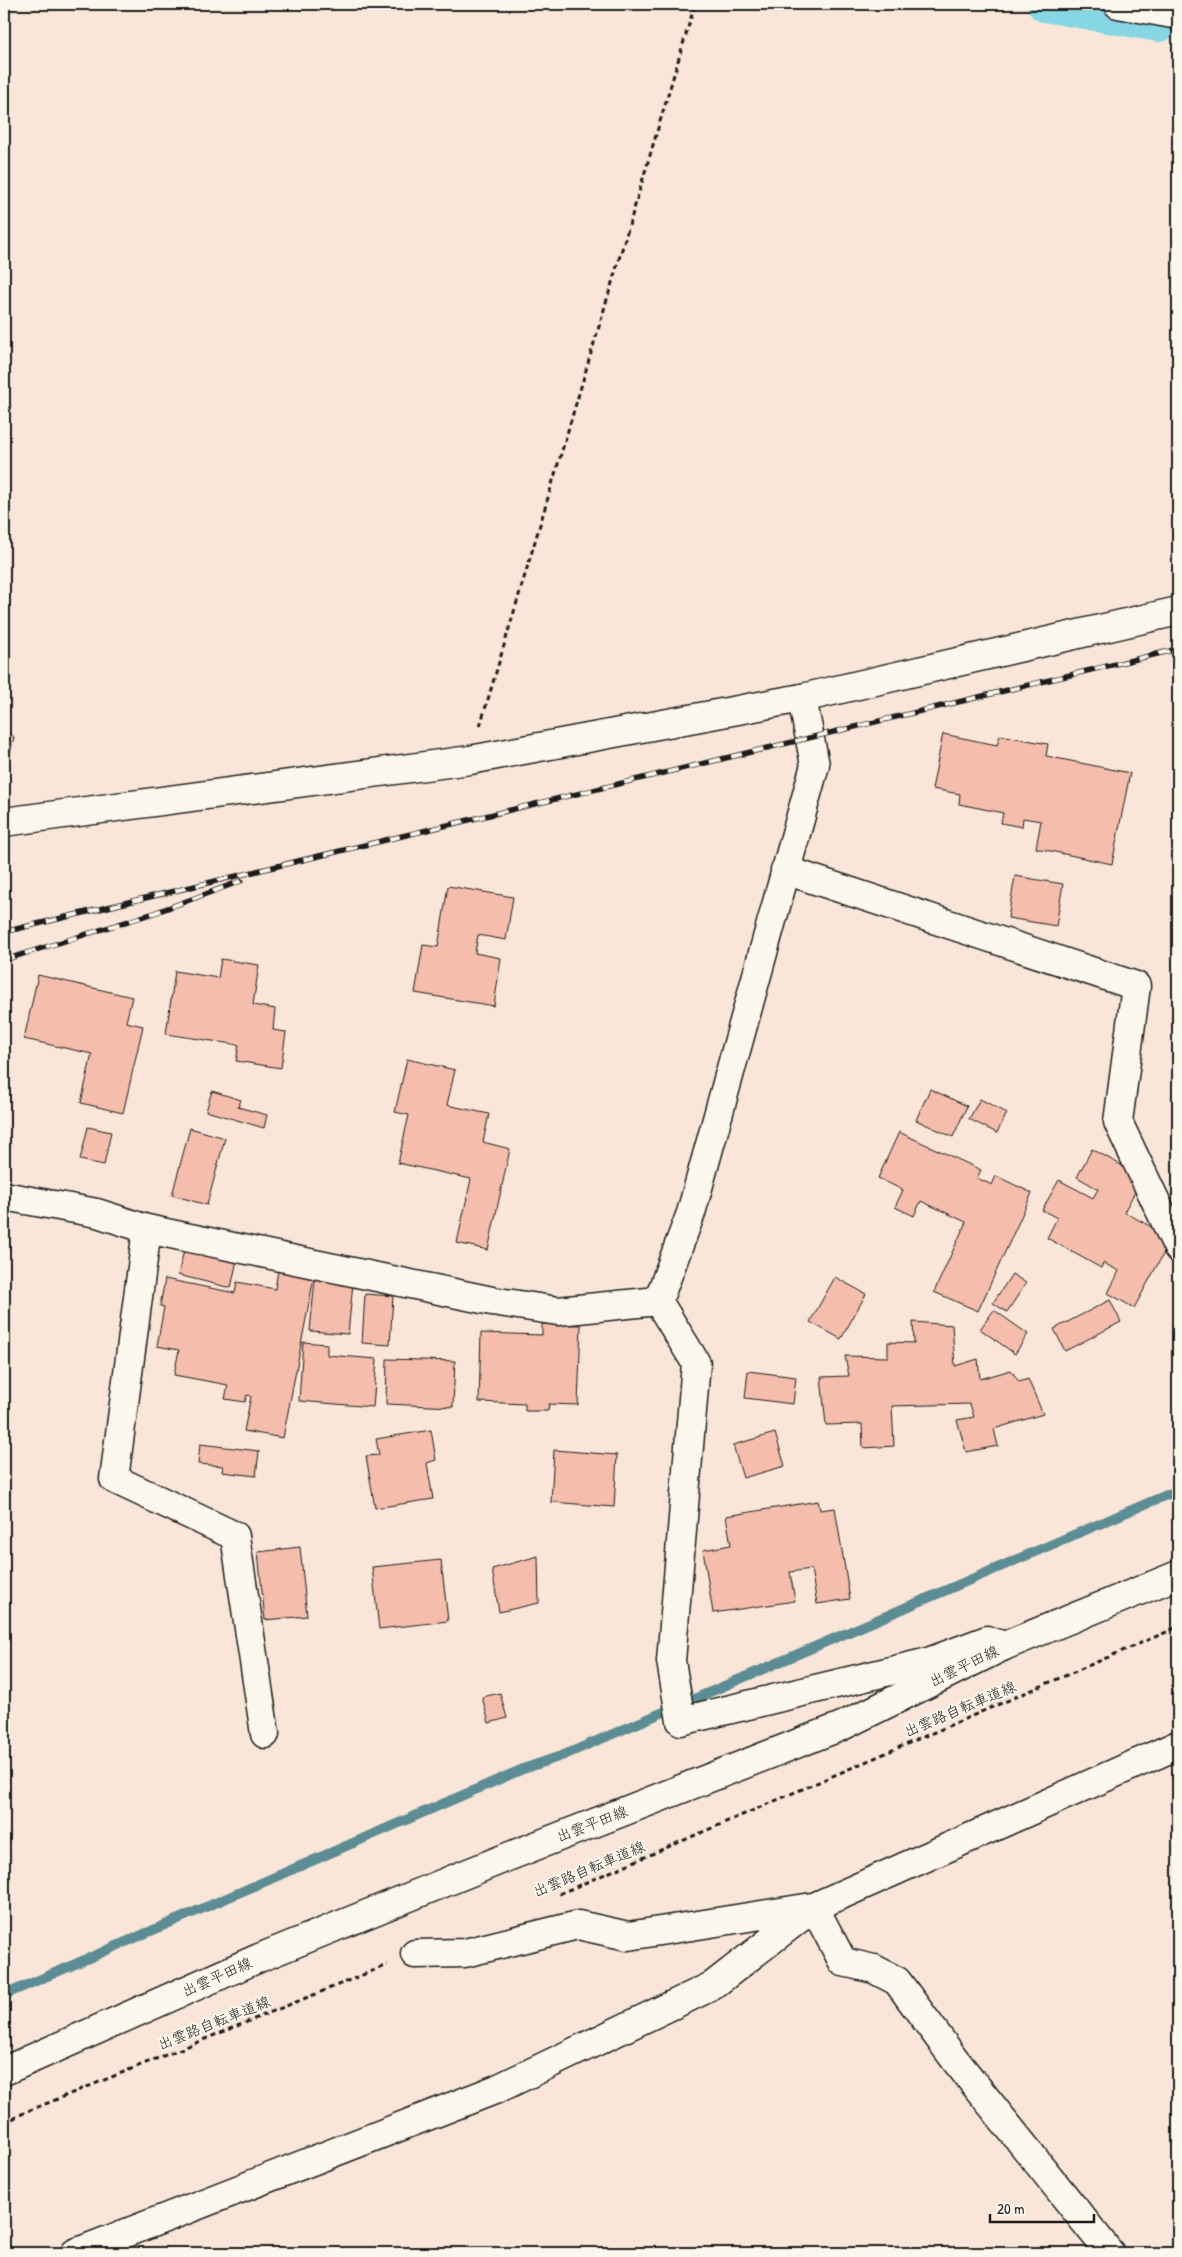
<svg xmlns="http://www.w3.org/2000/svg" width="1182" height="2257" font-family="'Patrick Hand','Klee One',sans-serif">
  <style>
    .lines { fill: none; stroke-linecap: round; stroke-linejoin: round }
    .stream { stroke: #5c8c94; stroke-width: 10 }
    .canal { stroke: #87d6e4; stroke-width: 36 }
    .building { fill: #f5bdab; stroke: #1c1c1c }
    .street-casing { stroke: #1c1c1c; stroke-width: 31 }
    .secondary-casing { stroke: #1c1c1c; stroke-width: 31 }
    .path { stroke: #1c1c1c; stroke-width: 3; stroke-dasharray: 5 4; stroke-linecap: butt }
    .street { stroke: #fbf7ec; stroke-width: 28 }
    .secondary { stroke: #fbf7ec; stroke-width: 28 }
    .rail-casing { stroke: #1c1c1c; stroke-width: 5.5 }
    .rail { stroke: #fbf7ec; stroke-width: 4; stroke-dasharray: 11; stroke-linecap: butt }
    .labels { text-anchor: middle; stroke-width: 4; stroke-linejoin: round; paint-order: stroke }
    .street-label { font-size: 15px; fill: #1c1c1c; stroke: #fbf7ec }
  </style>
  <rect width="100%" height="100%" fill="#f9e6d8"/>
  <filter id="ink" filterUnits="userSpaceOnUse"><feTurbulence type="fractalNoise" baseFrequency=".02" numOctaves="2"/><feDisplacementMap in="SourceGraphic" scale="10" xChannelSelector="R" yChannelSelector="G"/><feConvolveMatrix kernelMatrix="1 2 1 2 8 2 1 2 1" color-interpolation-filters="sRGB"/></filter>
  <g filter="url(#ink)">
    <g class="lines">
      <!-- stream -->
      <path class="stream" d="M 4,1995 L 523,1769 L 564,1755 L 1178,1490"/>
      <!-- canal -->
      <path class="canal" d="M 1045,4 L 1159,24"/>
    </g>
    <!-- building -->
    <path class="building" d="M 4,691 L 6,691 L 6,731 L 14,737 L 4,778 Z
      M 943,734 L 997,745 L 1000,735 L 1048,744 L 1046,756 L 1130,773 L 1112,864 L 1036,848 L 1041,821 L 1023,818 L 1022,827 L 1001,823 L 1003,813 L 959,804 L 960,794 L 932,789 Z
      M 1015,876 L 1063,884 L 1056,926 L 1008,918 Z
      M 448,886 L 513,897 L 506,940 L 478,935 L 475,953 L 501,958 L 494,1006 L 415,993 L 423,945 L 438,947 Z
      M 221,959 L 259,965 L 253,1005 L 275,1009 L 273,1030 L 286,1032 L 281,1068 L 236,1061 L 239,1045 L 166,1034 L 175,971 L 218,978 Z
      M 38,975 L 132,997 L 126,1022 L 143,1026 L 123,1113 L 81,1103 L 92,1054 L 24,1039 Z
      M 407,1059 L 455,1070 L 447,1105 L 489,1114 L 483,1142 L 510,1149 L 488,1250 L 457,1243 L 471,1179 L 398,1163 L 409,1115 L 395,1112 Z
      M 930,1089 L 967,1106 L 953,1137 L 916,1120 Z
      M 212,1091 L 241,1100 L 238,1107 L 267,1115 L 264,1128 L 206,1111 Z
      M 980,1099 L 1007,1113 L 997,1133 L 969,1119 Z
      M 88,1127 L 111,1132 L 104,1165 L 80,1160 Z
      M 190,1128 L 225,1138 L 207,1205 L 172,1195 Z
      M 899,1132 L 981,1170 L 977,1178 L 992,1185 L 996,1176 L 1032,1193 L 978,1311 L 934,1292 L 966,1222 L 921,1201 L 914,1216 L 895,1207 L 903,1190 L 878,1178 Z
      M 1092,1149 L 1143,1177 L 1124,1212 L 1172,1238 L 1134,1308 L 1108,1293 L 1119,1271 L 1103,1263 L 1101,1268 L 1047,1238 L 1057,1218 L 1042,1210 L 1059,1180 L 1093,1198 L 1098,1189 L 1077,1177 Z
      M 186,1242 L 238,1255 L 231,1288 L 178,1275 Z
      M 278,1270 L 314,1277 L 283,1438 L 244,1431 L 251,1396 L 247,1395 L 245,1402 L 225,1399 L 228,1385 L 174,1375 L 179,1350 L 157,1346 L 164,1307 L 160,1306 L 165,1279 L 235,1293 L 237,1282 L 275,1289 Z
      M 1012,1274 L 1026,1283 L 1007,1312 L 993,1303 Z
      M 835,1277 L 866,1294 L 841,1339 L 810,1322 Z
      M 315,1279 L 353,1283 L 348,1334 L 310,1331 Z
      M 365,1294 L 393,1296 L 390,1345 L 362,1343 Z
      M 1110,1300 L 1121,1322 L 1065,1351 L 1054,1329 Z
      M 994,1310 L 1028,1334 L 1015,1354 L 980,1329 Z
      M 913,1322 L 952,1325 L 955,1366 L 978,1359 L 980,1379 L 1011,1370 L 1019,1382 L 1028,1379 L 1043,1414 L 994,1429 L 998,1446 L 966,1452 L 957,1420 L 974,1417 L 970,1404 L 892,1406 L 894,1446 L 863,1448 L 862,1424 L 826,1425 L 821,1377 L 849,1376 L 845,1356 L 888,1357 L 888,1342 L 914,1343 Z
      M 542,1324 L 581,1325 L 578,1405 L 549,1404 L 548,1411 L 525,1411 L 525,1404 L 479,1402 L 481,1333 L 542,1335 Z
      M 303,1342 L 327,1344 L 327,1355 L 377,1359 L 373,1407 L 299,1401 Z
      M 387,1359 L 455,1361 L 453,1407 L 386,1404 Z
      M 748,1371 L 796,1377 L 793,1404 L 745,1398 Z
      M 431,1430 L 436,1460 L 427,1463 L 433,1499 L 375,1508 L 366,1456 L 379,1455 L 376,1439 Z
      M 775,1433 L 785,1466 L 743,1478 L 733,1445 Z
      M 200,1444 L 259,1451 L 256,1476 L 222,1472 L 223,1466 L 198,1464 Z
      M 554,1450 L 617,1455 L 614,1507 L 551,1502 Z
      M 818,1501 L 820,1510 L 835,1508 L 850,1599 L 817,1604 L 811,1569 L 790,1572 L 795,1601 L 713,1613 L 703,1550 L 731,1545 L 726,1516 Z
      M 300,1547 L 307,1616 L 265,1620 L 258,1552 Z
      M 538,1556 L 539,1603 L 499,1612 L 492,1569 Z
      M 441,1560 L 448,1621 L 379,1629 L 372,1567 Z
      M 500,1693 L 507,1718 L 489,1723 L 482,1697 Z"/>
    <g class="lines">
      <defs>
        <path id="street" d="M 1118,4 L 1178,15
          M 802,698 L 815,765 L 691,1213 L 658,1301 L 696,1363 L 671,1661 L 681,1721 L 928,1662 L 987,1640 L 1004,1646
          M 785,870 L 1136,986 L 1118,1122 L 1178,1248
          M 4,1196 L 97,1213 L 147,1229 L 492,1301 L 558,1311 L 658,1301
          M 147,1229 L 114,1479 L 235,1536 L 265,1734
          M 814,1907 L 843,1962 L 874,1969 L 897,1981 L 956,2061 L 1110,2253
          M 415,1954 L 465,1953 L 578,1925 L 628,1936 L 812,1907
          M 75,2253 L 497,2089 L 712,1986 L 814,1907 L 1178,1745"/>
        <path id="secondary" d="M 4,822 L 470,760 L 802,698 L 1178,611
          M 4,2071 L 259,1958 L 510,1856 L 842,1726 L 1004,1646 L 1178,1575"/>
      </defs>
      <!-- street casing -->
      <use href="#street" class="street-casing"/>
      <!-- secondary casing -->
      <use href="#secondary" class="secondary-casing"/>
      <!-- path -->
      <path class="path" d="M 480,726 L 695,4
        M 559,1894 L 1178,1627
        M 4,2123 L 28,2111 L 387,1965"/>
      <!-- street -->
      <use href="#street" class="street"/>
      <!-- secondary -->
      <use href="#secondary" class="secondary"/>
      <defs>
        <path id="rail" d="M 4,932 L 1178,649
          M 4,960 L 154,913 L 241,881"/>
      </defs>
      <!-- rail casing -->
      <use href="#rail" class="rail-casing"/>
      <!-- rail -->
      <use href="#rail" class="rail"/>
    </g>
  </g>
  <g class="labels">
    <!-- street labels -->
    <g class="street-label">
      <text transform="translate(964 1666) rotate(-26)" y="5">出雲平田線</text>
      <text transform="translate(960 1709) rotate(-23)" y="5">出雲路自転車道線</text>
      <text transform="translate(592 1824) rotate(-21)" y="5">出雲平田線</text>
      <text transform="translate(589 1869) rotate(-23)" y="5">出雲路自転車道線</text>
      <text transform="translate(217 1977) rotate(-24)" y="5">出雲平田線</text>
      <text transform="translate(214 2023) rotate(-22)" y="5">出雲路自転車道線</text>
    </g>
  </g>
  <!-- margin -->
  <rect width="1182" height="2257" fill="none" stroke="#fbf7ec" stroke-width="20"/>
  <rect x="10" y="10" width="1162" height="2237" fill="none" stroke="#1c1c1c" stroke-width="2" filter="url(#ink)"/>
  <!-- scale -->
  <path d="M990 2214v8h104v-8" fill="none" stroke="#1c1c1c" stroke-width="2.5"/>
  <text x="997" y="2214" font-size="15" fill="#1c1c1c" stroke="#fbf7ec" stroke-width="4" paint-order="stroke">20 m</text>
</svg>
